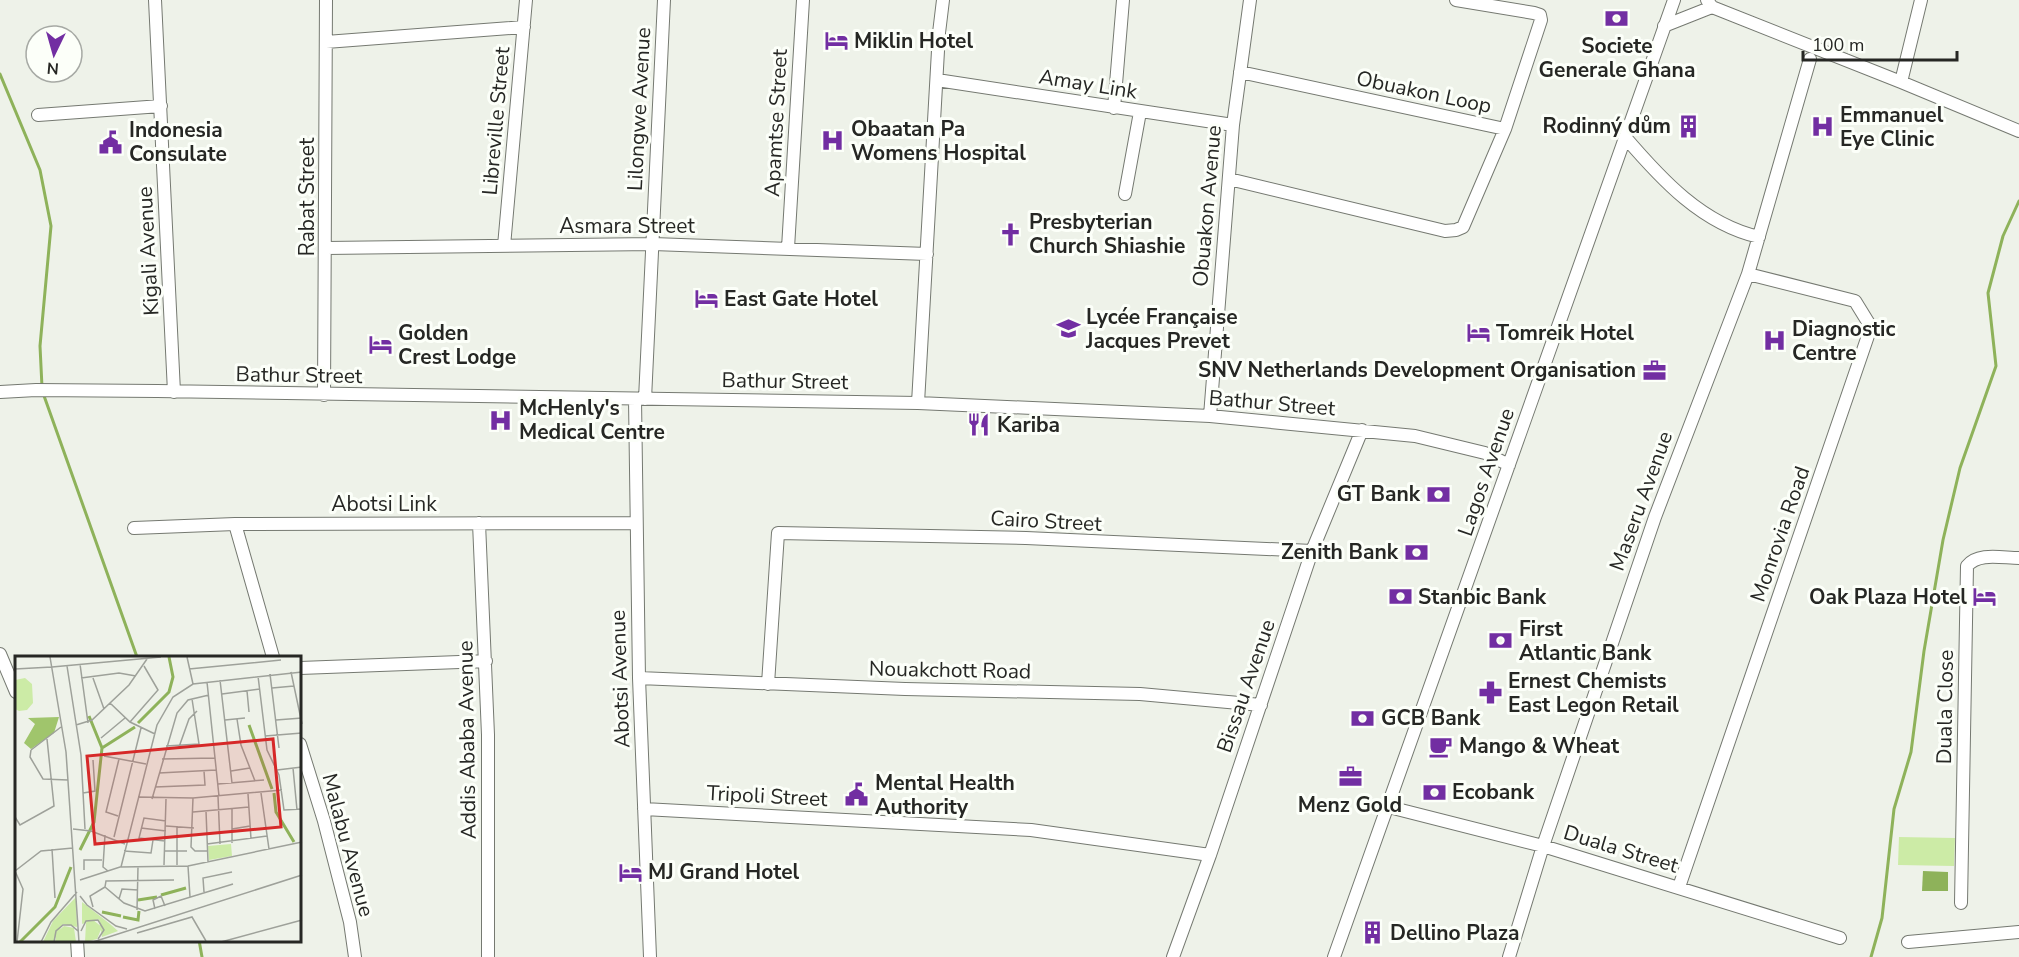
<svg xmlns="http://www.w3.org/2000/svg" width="2019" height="957" font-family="'Nunito Sans',sans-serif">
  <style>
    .green { fill: #cceba6 }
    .water { fill: #8eb25a }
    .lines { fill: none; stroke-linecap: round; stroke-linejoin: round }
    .stream { stroke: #8eb25a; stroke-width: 3 }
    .minor-casing { stroke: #757971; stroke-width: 14 }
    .minor { stroke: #fff; stroke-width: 12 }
    .labels { text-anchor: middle; stroke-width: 6; stroke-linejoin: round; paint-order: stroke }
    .poi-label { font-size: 21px; font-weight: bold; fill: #262724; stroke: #fcfff9; text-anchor: start }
    .street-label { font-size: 21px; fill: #262724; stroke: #fcfff9 }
    .inset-river { fill: none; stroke: #8eb25a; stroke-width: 3 }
    .inset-road { fill: none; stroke: #9ea19a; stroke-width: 1.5 }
    .view { fill: #d62828; fill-opacity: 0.15; stroke: #d62828; stroke-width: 3 }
    .inset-edge { fill: none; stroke: #262724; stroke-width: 3 }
  </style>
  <rect width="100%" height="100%" fill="#eef2e9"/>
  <!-- green -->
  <path class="green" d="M 1899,837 L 1955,838 L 1954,866 L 1898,865 Z"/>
  <!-- water -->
  <path class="water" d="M 1923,871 L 1948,872 L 1948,891 L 1922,891 Z"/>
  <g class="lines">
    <!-- stream -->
    <path class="stream" d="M 0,74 L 40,170 L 51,226 L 40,346 L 42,387
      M 43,393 L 137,657
      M 199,940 L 202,957
      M 1871,957 L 1882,918 L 1894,809 L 1911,752 L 1924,651 L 1943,540 L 1960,468 L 1996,366 L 1988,293 L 2003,236 L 2019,201"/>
    <defs>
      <path id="minor" d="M 155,0 L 174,392
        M 1707,0 L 1712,7 L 1901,82 L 2019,131
        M 1664,26 L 1712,7
        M 326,42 L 524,27
        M 1240,72 L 1505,129
        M 937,80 L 1233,125
        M 1901,82 L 1921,0
        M 1114,108 L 1123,0
        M 38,115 L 161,106
        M 1625,137 C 1661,179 1702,224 1759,237
        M 1229,179 L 1445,231 L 1456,230 L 1463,227 L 1505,129 L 1541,20 L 1540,15 L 1534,13 L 1456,0
        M 1125,194 L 1140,112
        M 504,246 L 526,0
        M 326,248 L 653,244 L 927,254
        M 788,248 L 803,0
        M 0,392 L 36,390 L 157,391 L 918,403 L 1210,416 L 1415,436 L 1485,453 L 1509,465
        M 324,395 L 326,0
        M 635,399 L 639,678 L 650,957
        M 645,399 L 664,0
        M 918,403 L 939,33 L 943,0
        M 1210,416 L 1233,125 L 1250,0
        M 479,523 L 488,735 L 488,957
        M 235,524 L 273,657
        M 134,528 L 235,524 L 635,523
        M 0,654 L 16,692
        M 300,668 L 486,661
        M 639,678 L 905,689 L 1140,694 L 1261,705
        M 768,684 L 778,533 L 1026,538 L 1312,551
        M 300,744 L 324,821 L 350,922 L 355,957
        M 1389,807 L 1543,846 L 1840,938
        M 644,809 L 1031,830 L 1210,855
        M 1679,887 L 1871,327 L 1855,301 L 1748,274
        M 1961,903 L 1967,566 C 1978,552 2002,558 2019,558
        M 77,940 L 78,957
        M 1908,942 L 2019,932
        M 1173,957 L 1210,855 L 1312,551 L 1362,430
        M 1334,957 L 1674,0
        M 1509,957 L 1543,846 L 1655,517 L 1748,274 L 1810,59"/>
    </defs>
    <!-- minor casing -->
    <use href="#minor" class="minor-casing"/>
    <!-- minor -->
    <use href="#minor" class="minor"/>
  </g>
  <!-- icons -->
  <defs>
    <symbol id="bank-bare" viewBox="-9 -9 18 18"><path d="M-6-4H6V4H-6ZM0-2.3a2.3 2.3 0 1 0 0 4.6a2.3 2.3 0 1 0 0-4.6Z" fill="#722ea2" stroke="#fcfff9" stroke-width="2.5" paint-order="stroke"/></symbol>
    <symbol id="hotel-bare" viewBox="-9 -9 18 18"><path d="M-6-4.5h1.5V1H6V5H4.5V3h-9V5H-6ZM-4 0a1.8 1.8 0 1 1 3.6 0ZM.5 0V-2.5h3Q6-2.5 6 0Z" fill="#722ea2" stroke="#fcfff9" stroke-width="2.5" paint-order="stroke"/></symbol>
    <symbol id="building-bare" viewBox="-9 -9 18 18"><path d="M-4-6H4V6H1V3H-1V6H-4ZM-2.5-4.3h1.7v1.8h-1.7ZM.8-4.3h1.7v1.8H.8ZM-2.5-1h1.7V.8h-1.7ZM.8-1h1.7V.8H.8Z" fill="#722ea2" stroke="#fcfff9" stroke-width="2.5" paint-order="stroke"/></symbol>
    <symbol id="hospital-bare" viewBox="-9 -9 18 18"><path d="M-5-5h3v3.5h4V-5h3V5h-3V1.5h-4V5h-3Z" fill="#722ea2" stroke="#fcfff9" stroke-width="2.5" paint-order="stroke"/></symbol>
    <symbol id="civic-bare" viewBox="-9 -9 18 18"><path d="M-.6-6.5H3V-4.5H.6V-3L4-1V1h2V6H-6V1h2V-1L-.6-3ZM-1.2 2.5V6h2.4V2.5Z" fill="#722ea2" stroke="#fcfff9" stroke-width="2.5" paint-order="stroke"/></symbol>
    <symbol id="church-bare" viewBox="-9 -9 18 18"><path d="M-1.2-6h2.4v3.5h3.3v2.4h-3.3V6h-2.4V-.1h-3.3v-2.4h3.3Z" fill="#722ea2" stroke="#fcfff9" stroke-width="2.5" paint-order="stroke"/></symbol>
    <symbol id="school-bare" viewBox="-9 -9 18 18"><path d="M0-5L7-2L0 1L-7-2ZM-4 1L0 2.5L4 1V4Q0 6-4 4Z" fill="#722ea2" stroke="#fcfff9" stroke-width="2.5" paint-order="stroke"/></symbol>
    <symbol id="office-bare" viewBox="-9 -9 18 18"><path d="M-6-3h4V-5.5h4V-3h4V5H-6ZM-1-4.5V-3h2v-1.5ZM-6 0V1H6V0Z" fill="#722ea2" stroke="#fcfff9" stroke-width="2.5" paint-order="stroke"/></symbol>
    <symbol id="restaurant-bare" viewBox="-9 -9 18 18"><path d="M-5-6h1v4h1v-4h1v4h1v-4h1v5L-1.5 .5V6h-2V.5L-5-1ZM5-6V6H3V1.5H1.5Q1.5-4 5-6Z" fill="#722ea2" stroke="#fcfff9" stroke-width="2.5" paint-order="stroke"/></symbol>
    <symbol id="pharmacy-bare" viewBox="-9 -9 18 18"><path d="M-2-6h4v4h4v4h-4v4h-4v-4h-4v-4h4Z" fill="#722ea2" stroke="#fcfff9" stroke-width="2.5" paint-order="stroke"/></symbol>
    <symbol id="cafe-bare" viewBox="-9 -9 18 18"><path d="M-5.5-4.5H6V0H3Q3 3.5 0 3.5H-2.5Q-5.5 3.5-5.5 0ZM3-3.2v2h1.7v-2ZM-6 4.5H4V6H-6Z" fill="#722ea2" stroke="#fcfff9" stroke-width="2.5" paint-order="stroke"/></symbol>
  </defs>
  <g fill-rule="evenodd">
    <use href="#bank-bare" x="1600" y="2" width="33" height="33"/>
    <use href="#hotel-bare" x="820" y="24" width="33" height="33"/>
    <use href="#building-bare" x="1672" y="110" width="33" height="33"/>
    <use href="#hospital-bare" x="1806" y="110" width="33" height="33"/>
    <use href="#hospital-bare" x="816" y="124" width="33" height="33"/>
    <use href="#civic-bare" x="94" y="126" width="33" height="33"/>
    <use href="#church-bare" x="994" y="218" width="33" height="33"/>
    <use href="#hotel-bare" x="690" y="282" width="33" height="33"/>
    <use href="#school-bare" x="1052" y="312" width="33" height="33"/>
    <use href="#hotel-bare" x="1462" y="316" width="33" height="33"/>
    <use href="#hospital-bare" x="1758" y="324" width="33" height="33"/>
    <use href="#hotel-bare" x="364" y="328" width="33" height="33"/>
    <use href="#office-bare" x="1638" y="354" width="33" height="33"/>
    <use href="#hospital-bare" x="484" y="404" width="33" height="33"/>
    <use href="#restaurant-bare" x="962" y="408" width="33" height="33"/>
    <use href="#bank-bare" x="1422" y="478" width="33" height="33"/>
    <use href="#bank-bare" x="1400" y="536" width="33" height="33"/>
    <use href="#bank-bare" x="1384" y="580" width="33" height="33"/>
    <use href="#hotel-bare" x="1968" y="580" width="33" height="33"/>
    <use href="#bank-bare" x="1484" y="624" width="33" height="33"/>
    <use href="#pharmacy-bare" x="1474" y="676" width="33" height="33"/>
    <use href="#bank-bare" x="1346" y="702" width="33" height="33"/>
    <use href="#cafe-bare" x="1424" y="730" width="33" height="33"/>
    <use href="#office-bare" x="1334" y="760" width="33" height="33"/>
    <use href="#bank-bare" x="1418" y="776" width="33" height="33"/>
    <use href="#civic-bare" x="840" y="778" width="33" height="33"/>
    <use href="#hotel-bare" x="614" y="856" width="33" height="33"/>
    <use href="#building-bare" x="1356" y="916" width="33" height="33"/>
  </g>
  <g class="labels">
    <!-- poi labels -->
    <g class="poi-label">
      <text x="854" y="48">Miklin Hotel</text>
      <text x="1617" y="53" text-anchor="middle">Societe<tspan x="1617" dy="24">Generale Ghana</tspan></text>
      <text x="1840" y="122">Emmanuel<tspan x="1840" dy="24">Eye Clinic</tspan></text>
      <text x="1671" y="133" text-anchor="end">Rodinný dům</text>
      <text x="851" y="136">Obaatan Pa<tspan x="851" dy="24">Womens Hospital</tspan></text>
      <text x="129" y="137">Indonesia<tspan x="129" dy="24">Consulate</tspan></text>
      <text x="1029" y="229">Presbyterian<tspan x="1029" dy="24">Church Shiashie</tspan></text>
      <text x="724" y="306">East Gate Hotel</text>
      <text x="1086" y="324">Lycée Française<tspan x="1086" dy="24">Jacques Prevet</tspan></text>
      <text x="1792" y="336">Diagnostic<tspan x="1792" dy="24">Centre</tspan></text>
      <text x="398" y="340">Golden<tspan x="398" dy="24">Crest Lodge</tspan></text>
      <text x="1496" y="340">Tomreik Hotel</text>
      <text x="1636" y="377" text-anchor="end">SNV Netherlands Development Organisation</text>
      <text x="519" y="415">McHenly's<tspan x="519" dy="24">Medical Centre</tspan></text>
      <text x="997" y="432">Kariba</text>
      <text x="1420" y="501" text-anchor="end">GT Bank</text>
      <text x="1398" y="559" text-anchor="end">Zenith Bank</text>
      <text x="1418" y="604">Stanbic Bank</text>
      <text x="1967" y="604" text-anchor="end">Oak Plaza Hotel</text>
      <text x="1519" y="636">First<tspan x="1519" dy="24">Atlantic Bank</tspan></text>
      <text x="1508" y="688">Ernest Chemists<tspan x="1508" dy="24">East Legon Retail</tspan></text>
      <text x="1381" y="725">GCB Bank</text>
      <text x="1459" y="753">Mango &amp; Wheat</text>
      <text x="875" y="790">Mental Health<tspan x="875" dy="24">Authority</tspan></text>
      <text x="1452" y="799">Ecobank</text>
      <text x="1350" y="812" text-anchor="middle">Menz Gold</text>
      <text x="648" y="879">MJ Grand Hotel</text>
      <text x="1390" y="940">Dellino Plaza</text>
    </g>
    <!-- street labels -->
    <g class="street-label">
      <text transform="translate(1088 84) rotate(9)" y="7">Amay Link</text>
      <text transform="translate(1424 92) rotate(12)" y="7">Obuakon Loop</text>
      <text transform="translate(639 109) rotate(-87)" y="7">Lilongwe Avenue</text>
      <text transform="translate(496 121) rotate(-85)" y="7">Libreville Street</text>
      <text transform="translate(776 123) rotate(-87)" y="7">Apamtse Street</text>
      <text transform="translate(307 197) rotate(-90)" y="7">Rabat Street</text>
      <text transform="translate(1207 206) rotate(-85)" y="7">Obuakon Avenue</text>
      <text x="627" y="233">Asmara Street</text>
      <text transform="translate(148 251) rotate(-93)" y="7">Kigali Avenue</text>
      <text transform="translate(299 375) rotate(1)" y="7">Bathur Street</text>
      <text transform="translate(785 381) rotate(1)" y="7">Bathur Street</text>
      <text transform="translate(1272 403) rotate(5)" y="7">Bathur Street</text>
      <text transform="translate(1486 472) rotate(-71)" y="7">Lagos Avenue</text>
      <text transform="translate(1641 501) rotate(-70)" y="7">Maseru Avenue</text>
      <text x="384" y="511">Abotsi Link</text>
      <text transform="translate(1046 521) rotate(3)" y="7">Cairo Street</text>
      <text transform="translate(1780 534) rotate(-71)" y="7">Monrovia Road</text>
      <text transform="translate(950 670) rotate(1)" y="7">Nouakchott Road</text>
      <text transform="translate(620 679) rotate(-92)" y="7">Abotsi Avenue</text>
      <text transform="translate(1246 686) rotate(-71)" y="7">Bissau Avenue</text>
      <text transform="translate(1945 707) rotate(-89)" y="7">Duala Close</text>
      <text transform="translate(467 740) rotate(-91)" y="7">Addis Ababa Avenue</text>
      <text transform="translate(767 796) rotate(3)" y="7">Tripoli Street</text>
      <text transform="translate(348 845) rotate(75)" y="7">Malabu Avenue</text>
      <text transform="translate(1621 849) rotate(17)" y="7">Duala Street</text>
    </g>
  </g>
  <!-- overview -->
  <g transform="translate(15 656)">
    <rect width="286" height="286" fill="#eef2e9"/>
    <path d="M 10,22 L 17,28 L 18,47 L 12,54 L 4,55 L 0,53 L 0,24 ZM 216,188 L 217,200 L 194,204 L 193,190 ZM 61,241 L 62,271 L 48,268 L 38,286 L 28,286 L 38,265 ZM 67,246 L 95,268 L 103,275 L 87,281 L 84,263 L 67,268 ZM 78,264 L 87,271 L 82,283 L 70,286 L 71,267 ZM 49,270 L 59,272 L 61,286 L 40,286 L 42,276 Z" fill="#cceba6"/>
    <path d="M 44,61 L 39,77 L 16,93 L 9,87 L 20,68 L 13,62 Z" fill="#a0c56c"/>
    <path class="inset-river" d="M 123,67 L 154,36 L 158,21 L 154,1M 234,69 L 257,133M 87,92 L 120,71M 259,137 L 261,156 L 279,186M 65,194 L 79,166 L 87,92 L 74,60M 146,239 L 171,232M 123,244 L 142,241M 87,256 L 106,260M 108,261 L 123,264 L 124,255M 5,286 L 40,251 L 56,211"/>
    <path class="inset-road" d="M 35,1 L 51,96 L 64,286M 172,1 L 178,28M 65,8 L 73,67M 52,10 L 66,99 L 70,173M 37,11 L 146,1M 0,13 L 37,11M 174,13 L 266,4M 276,16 L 287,68M 255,18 L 264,92M 243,20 L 252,94 L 264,119 L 269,154 L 287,153M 66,22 L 104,17 L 121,20M 78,22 L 89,53M 205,24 L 217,127M 192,26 L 204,140M 257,32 L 279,30M 232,35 L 234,56M 207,38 L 245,33M 95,47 L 115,66 L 140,78M 222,63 L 226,89 L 240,125M 210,64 L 230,62M 261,64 L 287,62M 115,66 L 143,34 L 129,10M 61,69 L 77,64 L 114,29 L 132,3M 250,80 L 287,77M 86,82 L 110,62M 151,90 L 184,88 L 177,43M 164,91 L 174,63 L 182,55M 16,94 L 15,101 L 28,123 L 53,124M 16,94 L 46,71M 89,100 L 131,108M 147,103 L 200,102M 278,112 L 282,154M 262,114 L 287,111M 216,115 L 235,112M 144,117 L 201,114M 203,128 L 249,124M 140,131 L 190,129 L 189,115M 68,137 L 80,135 L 78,104M 246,137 L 254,193M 233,138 L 236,183M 203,140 L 205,188M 123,141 L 178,142 L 267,134M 178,142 L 176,191 L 180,195 L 192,195M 137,143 L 162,57 L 173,44 L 194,39M 217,153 L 217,187M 191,155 L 193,206M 178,156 L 234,151M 103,160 L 91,156 L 104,103M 0,161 L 5,169 L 39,150 L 32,83M 151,170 L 179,172M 126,172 L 151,175M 58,173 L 76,175 L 110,188M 217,173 L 235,170M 90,179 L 88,211 L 93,215M 99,181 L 126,72M 150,185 L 124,182 L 129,162 L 151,165M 192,188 L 252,180M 37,193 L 40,242M 109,195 L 136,197 L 138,184M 150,195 L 172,195M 149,209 L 151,143M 162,209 L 162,170M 173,210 L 175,241M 106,211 L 142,69 L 158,41 L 178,28 L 287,16M 69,214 L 69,204 L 87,204M 0,215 L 8,233 L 2,286M 0,215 L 26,195 L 58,192M 65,224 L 105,211 L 173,210 L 287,186M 159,224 L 91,225 L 90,231 L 109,247 L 130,255 L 218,228M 189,236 L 188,222 L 217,216M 65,240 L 72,249 L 101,270 L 112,273M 104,243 L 107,233 L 123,234M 78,251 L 75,240 L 90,231M 140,253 L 138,244 L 146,240 L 150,250M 122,254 L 123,211M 66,275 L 71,265 L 83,264 L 89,274 L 83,283M 122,277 L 177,261 L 191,285M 26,286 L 36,266 L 62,236M 39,286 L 41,275 L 48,269 L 56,269 L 63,275M 78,286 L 287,219M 206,286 L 287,264"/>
    <path class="view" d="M 258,83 L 266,171 L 80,188 L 72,100 Z"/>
    <rect width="286" height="286" class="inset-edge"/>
  </g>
  <!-- north arrow -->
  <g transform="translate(54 54) rotate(185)"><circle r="28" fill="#fcfff9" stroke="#a6a9a4" stroke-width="1.5"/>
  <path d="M0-4.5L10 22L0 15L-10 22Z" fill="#722ea2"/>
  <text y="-9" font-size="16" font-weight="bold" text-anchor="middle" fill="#262724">N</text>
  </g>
  <!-- scale -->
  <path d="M1803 51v9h154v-9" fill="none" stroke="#262724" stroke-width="3"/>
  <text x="1812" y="51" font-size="18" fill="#262724" stroke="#fcfff9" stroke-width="4.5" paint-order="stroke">100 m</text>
</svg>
